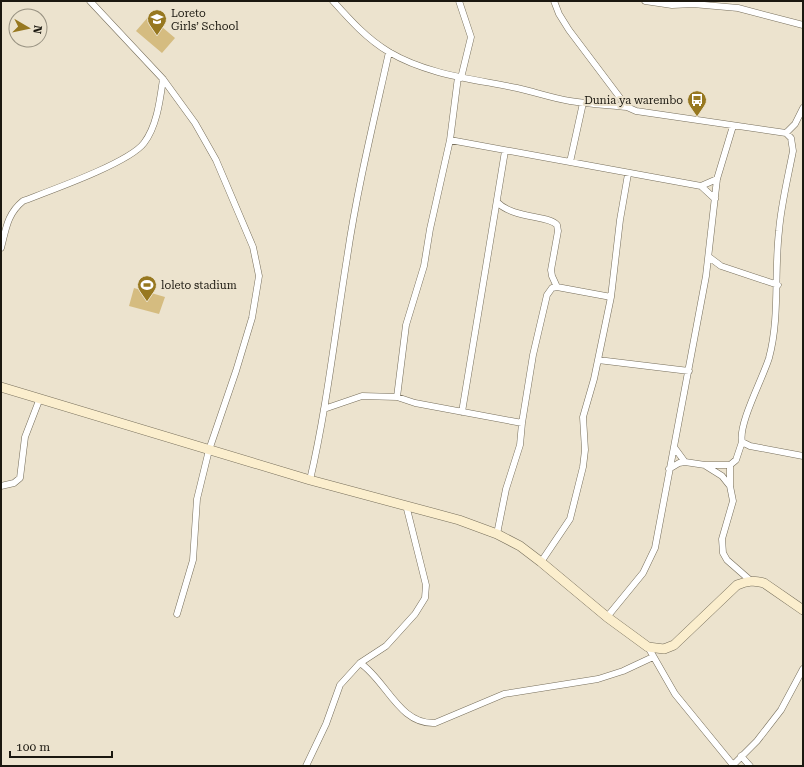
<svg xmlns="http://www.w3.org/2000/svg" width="804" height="767" font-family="'Roboto Serif',serif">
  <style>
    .green { fill: #d5bc80 }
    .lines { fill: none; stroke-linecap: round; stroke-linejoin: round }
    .street-casing { stroke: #766e5b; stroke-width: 7 }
    .secondary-casing { stroke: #766e5b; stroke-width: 10 }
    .street { stroke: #fff; stroke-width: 6 }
    .secondary { stroke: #fbeecd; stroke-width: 9 }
    .labels { text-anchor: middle; stroke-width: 4; stroke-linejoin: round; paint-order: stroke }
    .poi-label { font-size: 11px; fill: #1b1810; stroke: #ece3ce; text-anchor: start }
  </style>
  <rect width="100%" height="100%" fill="#ece3ce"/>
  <!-- green -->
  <path class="green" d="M 149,16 L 175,38 L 162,53 L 136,31 Z
    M 134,288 L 165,297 L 159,314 L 129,306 Z"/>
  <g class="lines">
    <defs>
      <path id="street" d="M 90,1 L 163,79 L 195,123 L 216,160 L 253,247 L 259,276 L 252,318 L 236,371 L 209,450 L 197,499 L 193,560 L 177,614
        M 333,1 C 350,20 367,39 389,52 C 428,75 474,79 517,88 C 535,92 552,98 570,101 C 589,104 608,105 627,107
        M 459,1 L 471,37 L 461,78
        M 554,1 L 559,14 L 569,30 L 627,107 L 636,111 L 786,133 L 791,138 L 793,151 C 788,177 781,205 779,231 C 774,274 780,317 769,358 C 763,378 738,424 742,442 L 750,446 L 803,456
        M 645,1 L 672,5 L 693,4 L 738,8 L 803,25
        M 786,133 L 795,124 L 803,108
        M 450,140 L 701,186 L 715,199
        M 570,162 L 583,103
        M 701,186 L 717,179
        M 497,202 C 513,219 550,215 557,225 L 558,231 L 551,270 L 552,276 L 557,287
        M 1,248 C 6,229 7,214 23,201 C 49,191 129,163 144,143 C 157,126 160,100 163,79
        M 709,257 L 721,266 L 778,285
        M 598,360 L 689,371
        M 397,397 L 406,325 L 424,266 L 430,229 L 450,140 L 458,77
        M 324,409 L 362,396 L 397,397 L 415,403 L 522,423
        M 462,412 L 505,151
        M 674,447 L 685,462
        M 730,465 L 730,486 L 733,501 L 722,539 L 723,553 L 727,560 L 751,581
        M 706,466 L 722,476 L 730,486
        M 669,469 L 679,463 L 685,462 L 705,465 L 730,465 L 736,460 L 742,442
        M 310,480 C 327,407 335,332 347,258 C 357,189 374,120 389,52
        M 1,486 L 14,483 L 20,478 L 25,437 L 40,398
        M 497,534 L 506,489 L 520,445 L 522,423 L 533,355 L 547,295 L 552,288 L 557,287 L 611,297
        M 541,562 L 570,519 L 583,467 L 585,450 L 583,417 L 594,379 L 611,297 L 620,220 L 628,174
        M 607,617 L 643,573 L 655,548 L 706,276 L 717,179 L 733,126
        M 648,647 L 675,694 L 733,765
        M 360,663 C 386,680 399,725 435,723 L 504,694 L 598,679 L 623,671 L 653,657
        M 741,756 L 750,766
        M 306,766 L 326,724 L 340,685 L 360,663 L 386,646 L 415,614 L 425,598 L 426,585 L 406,505
        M 732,766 L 757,741 L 781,710 L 803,669"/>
      <path id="secondary" d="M 1,387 L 310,480 L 459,520 L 497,534 L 520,546 L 541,562 L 607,617 L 648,647 L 664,649 L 674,645 L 737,585 C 747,581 754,580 764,583 L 803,610"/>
    </defs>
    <!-- street casing -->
    <use href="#street" class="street-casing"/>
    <!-- secondary casing -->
    <use href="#secondary" class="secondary-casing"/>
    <!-- street -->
    <use href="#street" class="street"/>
    <!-- secondary -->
    <use href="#secondary" class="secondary"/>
  </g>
  <!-- icons -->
  <defs>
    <symbol id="school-pin" viewBox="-11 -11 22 30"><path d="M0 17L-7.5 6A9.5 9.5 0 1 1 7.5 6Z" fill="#977820" stroke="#ece3ce"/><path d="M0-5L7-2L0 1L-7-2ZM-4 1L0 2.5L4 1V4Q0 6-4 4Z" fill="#fff"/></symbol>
    <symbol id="bus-pin" viewBox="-11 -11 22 30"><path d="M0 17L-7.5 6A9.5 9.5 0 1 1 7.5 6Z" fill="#977820" stroke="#ece3ce"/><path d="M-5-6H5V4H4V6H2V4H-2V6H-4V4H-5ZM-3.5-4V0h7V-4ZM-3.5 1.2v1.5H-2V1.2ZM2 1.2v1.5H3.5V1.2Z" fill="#fff"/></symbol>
    <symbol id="stadium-pin" viewBox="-11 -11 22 30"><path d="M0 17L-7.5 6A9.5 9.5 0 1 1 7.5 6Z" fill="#977820" stroke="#ece3ce"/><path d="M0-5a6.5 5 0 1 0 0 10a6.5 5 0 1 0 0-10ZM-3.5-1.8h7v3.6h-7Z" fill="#fff"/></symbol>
  </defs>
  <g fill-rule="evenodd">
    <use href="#school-pin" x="146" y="8" width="22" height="30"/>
    <use href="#bus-pin" x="686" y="89" width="22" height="30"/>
    <use href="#stadium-pin" x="136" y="274" width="22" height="30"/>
  </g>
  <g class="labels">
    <!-- poi labels -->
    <g class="poi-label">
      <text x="171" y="17">Loreto<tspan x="171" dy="13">Girls’ School</tspan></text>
      <text x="683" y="104" text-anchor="end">Dunia ya warembo</text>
      <text x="161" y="289">loleto stadium</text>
    </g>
  </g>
  <!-- border -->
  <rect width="804" height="767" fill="none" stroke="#1b1810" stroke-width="4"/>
  <!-- north arrow -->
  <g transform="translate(28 28) rotate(99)"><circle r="19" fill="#ece3ce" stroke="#989282"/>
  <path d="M0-3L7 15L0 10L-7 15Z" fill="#977820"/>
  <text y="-6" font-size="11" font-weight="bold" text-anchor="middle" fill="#1b1810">N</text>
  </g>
  <!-- scale -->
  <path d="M10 751v6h102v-6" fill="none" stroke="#1b1810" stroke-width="2"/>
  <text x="16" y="751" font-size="12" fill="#1b1810" stroke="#ece3ce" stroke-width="3" paint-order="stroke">100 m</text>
</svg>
